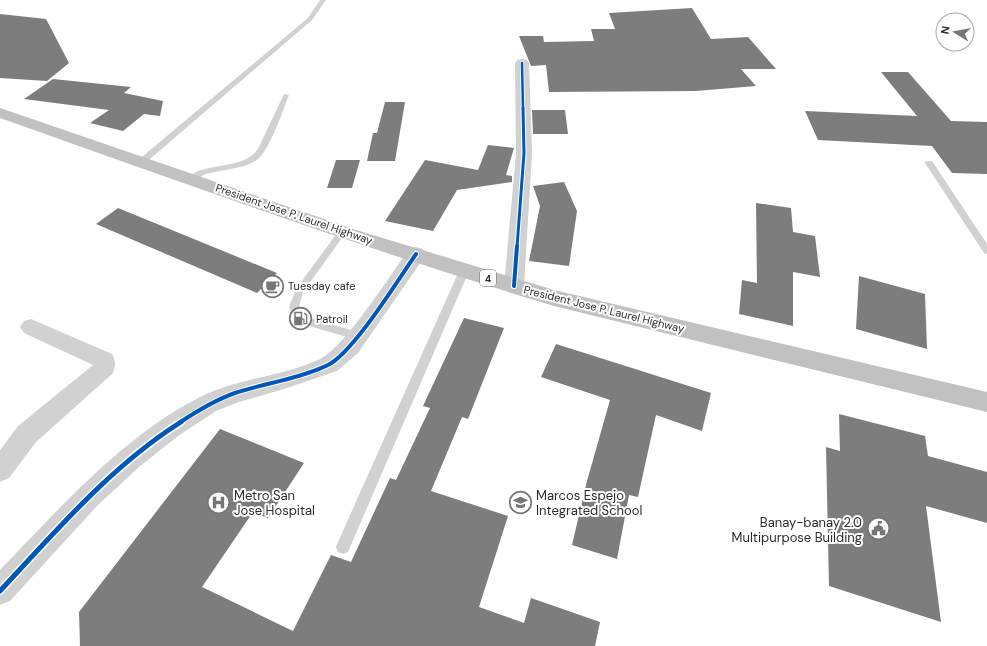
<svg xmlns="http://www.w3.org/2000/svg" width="987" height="646" font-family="'DM Sans',sans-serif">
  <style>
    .building { fill: #7d7d7d }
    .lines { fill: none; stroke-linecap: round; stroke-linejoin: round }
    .service { fill: #d1d1d1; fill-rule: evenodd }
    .minor { fill: #d1d1d1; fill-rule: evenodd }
    .trunk { fill: #c1c1c1; fill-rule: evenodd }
    .cycleway-far3-casing { stroke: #fff; stroke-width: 4 }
    .cycleway-far2-casing { stroke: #fff; stroke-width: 5 }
    .cycleway-far1-casing { stroke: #fff; stroke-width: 6 }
    .cycleway-casing { stroke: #fff; stroke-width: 8 }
    .cycleway-far3 { stroke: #0057b8; stroke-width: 2.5 }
    .cycleway-far2 { stroke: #0057b8; stroke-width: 3 }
    .cycleway-far1 { stroke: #0057b8; stroke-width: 4 }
    .cycleway { stroke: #0057b8; stroke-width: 5 }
    .labels { text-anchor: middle; stroke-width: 4; stroke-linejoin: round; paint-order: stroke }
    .shield { fill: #fff; stroke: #6b6b6b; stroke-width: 1 }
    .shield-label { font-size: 10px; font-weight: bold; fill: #2c2c2c }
    .street-label { font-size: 11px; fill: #2c2c2c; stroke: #fff }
    .poi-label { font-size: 11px; fill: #2c2c2c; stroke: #fff; text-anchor: start }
    .near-poi-label { font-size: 13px; fill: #2c2c2c; stroke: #fff; text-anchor: start }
  </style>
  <rect width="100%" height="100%" fill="#fff"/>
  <!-- building -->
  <path class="building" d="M 692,8 L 711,39 L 748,37 L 776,69 L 741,69 L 756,86 L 696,91 L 549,92 L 546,65 L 531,66 L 519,36 L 543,36 L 544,42 L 594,41 L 591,29 L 615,29 L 609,13 Z
    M 0,14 L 46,19 L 69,63 L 47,81 L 0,78 Z
    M 881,72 L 908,72 L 951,121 L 987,122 L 987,174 L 952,173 L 932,146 L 818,140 L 805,111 L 917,116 Z
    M 53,79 L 131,87 L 124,93 L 163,101 L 160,116 L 144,114 L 123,131 L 90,123 L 109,110 L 24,99 Z
    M 385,102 L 405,102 L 395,161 L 367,161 L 373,133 L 377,133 Z
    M 532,110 L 565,110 L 568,134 L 533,134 Z
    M 488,145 L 514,148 L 506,175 L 512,176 L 512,182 L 457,190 L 433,231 L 385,221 L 425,160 L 478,170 Z
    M 336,160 L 360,160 L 352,188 L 327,188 Z
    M 564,182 L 577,211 L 569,266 L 529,261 L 540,206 L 533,186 Z
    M 756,203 L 791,208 L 793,232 L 815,236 L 820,277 L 793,272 L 793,326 L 739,314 L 742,280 L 757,283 Z
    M 118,208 L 277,273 L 257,293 L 96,224 Z
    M 859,276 L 925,294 L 927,349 L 856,329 Z
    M 464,318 L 504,328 L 468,419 L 462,417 L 431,491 L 508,516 L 479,607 L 524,623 L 531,598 L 600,622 L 595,646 L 80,646 L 79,612 L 220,429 L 304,463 L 268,518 L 253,512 L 202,587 L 293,631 L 331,555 L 351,562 L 390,478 L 396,480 L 430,408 L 423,406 Z
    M 556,344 L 711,393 L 702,431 L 656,415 L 638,497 L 629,495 L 617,559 L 572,545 L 587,481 L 610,400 L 541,377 Z
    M 839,414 L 925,436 L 928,456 L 987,472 L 987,523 L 926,506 L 941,622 L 829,586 L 826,447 L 840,451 Z"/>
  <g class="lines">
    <!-- service -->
    <path class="service" d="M 320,0 L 326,0 L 312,20 L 143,165 L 137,165 L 137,161 L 308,18 Z
      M 284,94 L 289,95 C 283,110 270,149 258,159 C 248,168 223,170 210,173 C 202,174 195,182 187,181 L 187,177 C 192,175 196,171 201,170 C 221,164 245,166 258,149 Z
      M 926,161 L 932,161 L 987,244 L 987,254 L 984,253 L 925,163 Z
      M 343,228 L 347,231 L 303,292 L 299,307 L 304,316 L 361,333 L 362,336 L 361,339 L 357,340 L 296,322 L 289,307 L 296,289 L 340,229 Z
      M 464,268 L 469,271 L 348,552 L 343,554 L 338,552 L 336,547 L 338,542 L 459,271 Z"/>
    <!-- minor -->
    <path class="minor" d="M 522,59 L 527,60 L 529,63 L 532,153 L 524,286 L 521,291 L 514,293 L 507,291 L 504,286 L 516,153 L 515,63 L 517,60 Z
      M 416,247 L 423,249 L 425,254 L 423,259 L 358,353 L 337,371 L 287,388 L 239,402 L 216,411 L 178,436 L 139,467 L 97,506 L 10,601 L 0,605 L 0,570 C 59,509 123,436 200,397 C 238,378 282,377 320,359 C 345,347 391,274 409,249 Z
      M 31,319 L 112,354 C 116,362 116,367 112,374 L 36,442 L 9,478 L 0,482 L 0,450 L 18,426 L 93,365 L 24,333 L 20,327 L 24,321 Z"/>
    <!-- trunk -->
    <path class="trunk" d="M 0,108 L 353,229 L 554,290 L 987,392 L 987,412 L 554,306 C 367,250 184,183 0,118 Z"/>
    <defs>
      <path id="cycleway-far3" d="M 522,63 L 523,109"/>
      <path id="cycleway-far2" d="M 517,247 L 524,153 L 523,108"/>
      <path id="cycleway-far1" d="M 514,286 L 517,246
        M 179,423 C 197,411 215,400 235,393 C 265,383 299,379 328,365 C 353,353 398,280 416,254"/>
      <path id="cycleway" d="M 0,591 C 56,531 111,466 181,422"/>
    </defs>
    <!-- cycleway-far3 casing -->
    <use href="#cycleway-far3" class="cycleway-far3-casing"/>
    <!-- cycleway-far2 casing -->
    <use href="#cycleway-far2" class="cycleway-far2-casing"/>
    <!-- cycleway-far1 casing -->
    <use href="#cycleway-far1" class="cycleway-far1-casing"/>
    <!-- cycleway casing -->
    <use href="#cycleway" class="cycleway-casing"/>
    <!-- cycleway-far3 -->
    <use href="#cycleway-far3" class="cycleway-far3"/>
    <!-- cycleway-far2 -->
    <use href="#cycleway-far2" class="cycleway-far2"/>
    <!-- cycleway-far1 -->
    <use href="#cycleway-far1" class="cycleway-far1"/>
    <!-- cycleway -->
    <use href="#cycleway" class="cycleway"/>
  </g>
  <!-- icons -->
  <defs>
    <symbol id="cafe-ring" viewBox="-11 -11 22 22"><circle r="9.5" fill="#fff" stroke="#767676" stroke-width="1.5"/><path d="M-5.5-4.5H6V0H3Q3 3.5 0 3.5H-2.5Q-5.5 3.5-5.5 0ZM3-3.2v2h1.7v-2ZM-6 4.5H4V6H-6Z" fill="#767676"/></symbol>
    <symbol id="fuel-ring" viewBox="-11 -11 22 22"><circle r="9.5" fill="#fff" stroke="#767676" stroke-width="1.5"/><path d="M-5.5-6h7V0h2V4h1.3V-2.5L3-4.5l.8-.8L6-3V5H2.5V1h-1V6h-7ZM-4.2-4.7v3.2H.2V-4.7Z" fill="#767676"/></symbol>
    <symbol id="hospital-ring" viewBox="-11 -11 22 22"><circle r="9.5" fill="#fff" stroke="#767676" stroke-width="1.5"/><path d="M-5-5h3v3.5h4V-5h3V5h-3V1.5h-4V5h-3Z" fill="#767676"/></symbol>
    <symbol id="school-ring" viewBox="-11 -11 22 22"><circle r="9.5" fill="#fff" stroke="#767676" stroke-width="1.5"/><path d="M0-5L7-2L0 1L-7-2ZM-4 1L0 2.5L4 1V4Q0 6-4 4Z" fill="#767676"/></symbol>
    <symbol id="civic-ring" viewBox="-11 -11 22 22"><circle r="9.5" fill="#fff" stroke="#767676" stroke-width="1.5"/><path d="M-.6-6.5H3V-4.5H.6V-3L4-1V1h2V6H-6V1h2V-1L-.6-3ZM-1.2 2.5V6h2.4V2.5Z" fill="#767676"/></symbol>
  </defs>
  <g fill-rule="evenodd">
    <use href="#cafe-ring" x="260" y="274" width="25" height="25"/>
    <use href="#fuel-ring" x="288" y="306" width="25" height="25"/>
    <use href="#hospital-ring" x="206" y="490" width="25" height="25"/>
    <use href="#school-ring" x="508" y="490" width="25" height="25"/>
    <use href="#civic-ring" x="866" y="516" width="25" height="25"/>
  </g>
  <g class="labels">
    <!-- shield labels -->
    <rect class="shield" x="480" y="270" width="16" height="16" rx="3"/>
    <g class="shield-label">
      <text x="488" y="282">4</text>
    </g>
    <!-- street labels -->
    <g class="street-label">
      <text transform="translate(294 214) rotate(19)" y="4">President Jose P. Laurel Highway</text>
      <text transform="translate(604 309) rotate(14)" y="4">President Jose P. Laurel Highway</text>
    </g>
    <!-- poi labels -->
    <g class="poi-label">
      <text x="288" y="290">Tuesday cafe</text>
      <text x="316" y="323">Patroil</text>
    </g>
    <!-- near-poi labels -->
    <g class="near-poi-label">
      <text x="234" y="500">Metro San<tspan x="234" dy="15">Jose Hospital</tspan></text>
      <text x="536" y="500">Marcos Espejo<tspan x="536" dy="15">Integrated School</tspan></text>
      <text x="862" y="527" text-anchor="end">Banay-banay 2.0<tspan x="862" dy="15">Multipurpose Building</tspan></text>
    </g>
  </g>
  <!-- north arrow -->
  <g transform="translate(955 32) rotate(281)"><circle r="19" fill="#ffffff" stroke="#ababab"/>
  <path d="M0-3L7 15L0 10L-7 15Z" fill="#767676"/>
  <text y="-6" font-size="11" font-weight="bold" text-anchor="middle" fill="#2c2c2c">N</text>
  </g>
</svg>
